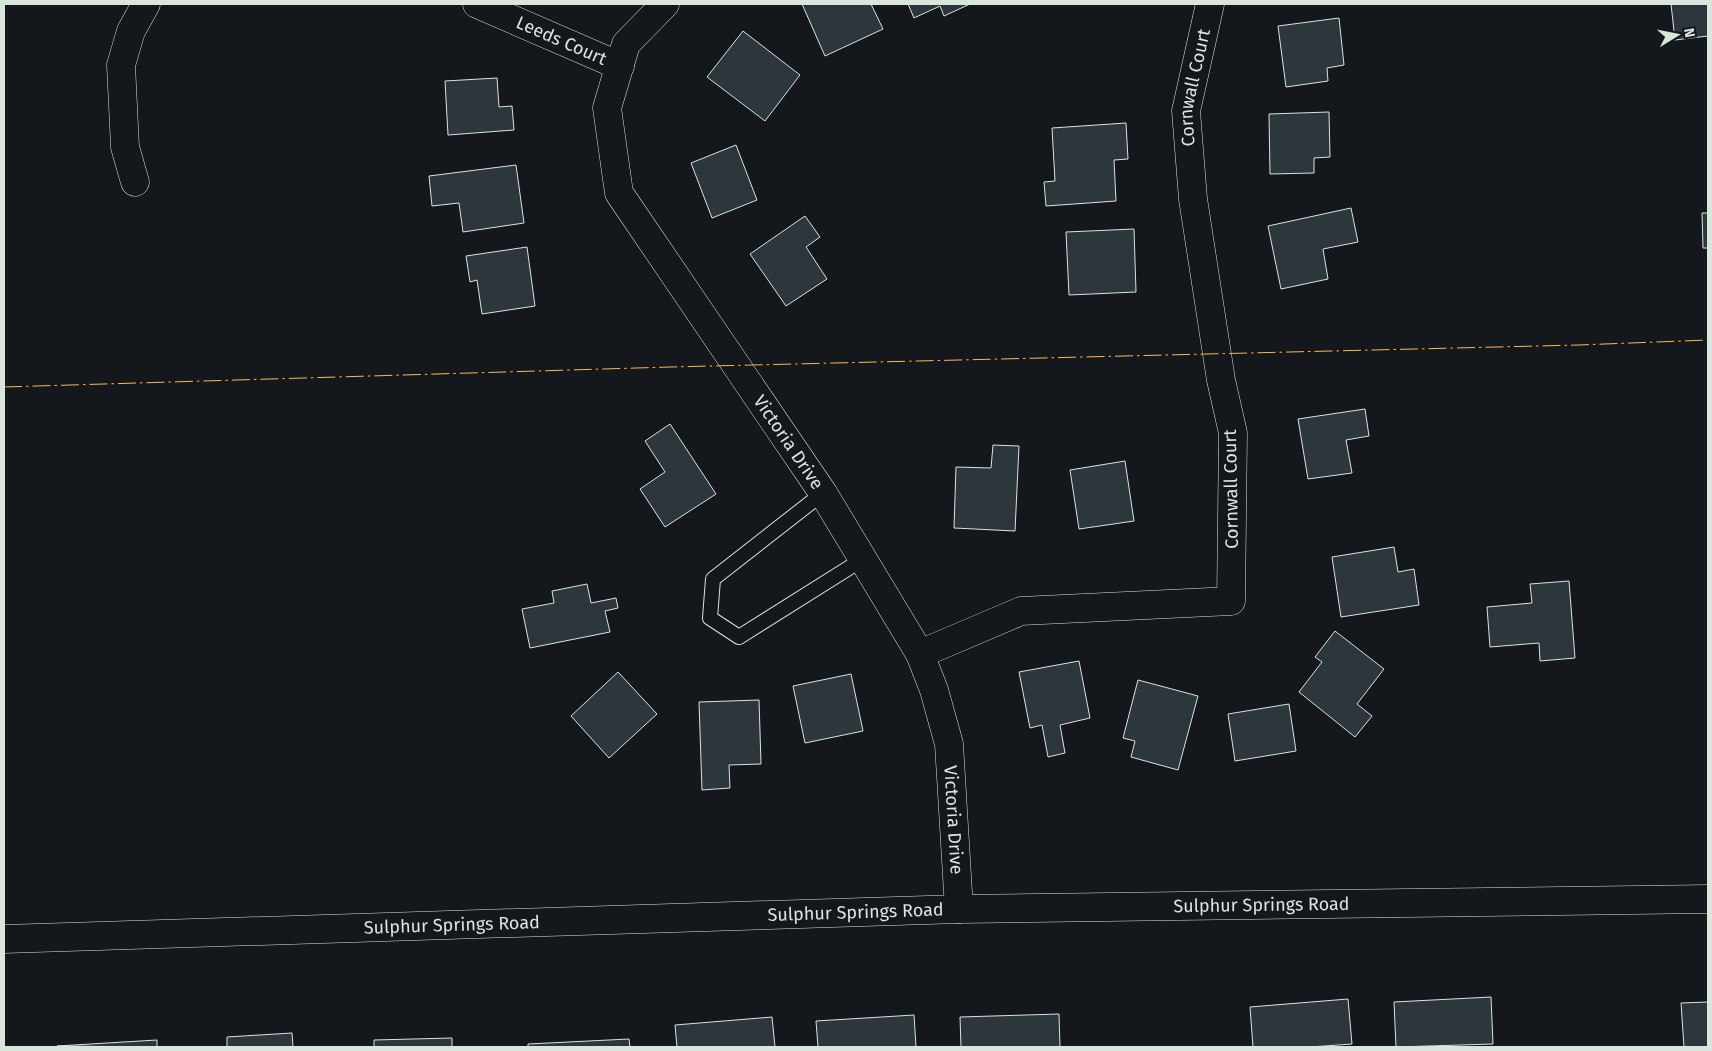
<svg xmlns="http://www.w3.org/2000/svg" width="1712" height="1051" font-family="'Fira Sans',sans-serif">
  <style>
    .building { fill: #2c363c; stroke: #d8e6dc }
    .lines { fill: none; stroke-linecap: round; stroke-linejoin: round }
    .lane-casing { stroke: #d8e6dc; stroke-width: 16 }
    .street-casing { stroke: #d8e6dc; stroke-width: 29 }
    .secondary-casing { stroke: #d8e6dc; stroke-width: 29 }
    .lane { stroke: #14181c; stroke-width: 14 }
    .street { stroke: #14181c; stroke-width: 28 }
    .secondary { stroke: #14181c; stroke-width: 28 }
    .power { stroke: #ffb74d; stroke-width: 1; stroke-dasharray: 18 4 2.5 4; stroke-linecap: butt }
    .labels { text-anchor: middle; stroke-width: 4; stroke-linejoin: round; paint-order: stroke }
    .street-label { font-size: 18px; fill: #d8e6dc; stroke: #14181c }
  </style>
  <rect width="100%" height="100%" fill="#14181c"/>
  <!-- building -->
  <path class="building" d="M 802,4 L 871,4 L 883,29 L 825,56 Z
    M 908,4 L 970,4 L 944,16 L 940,6 L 914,18 Z
    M 1671,4 L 1708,4 L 1708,36 L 1675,40 Z
    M 1339,18 L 1344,65 L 1327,68 L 1328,81 L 1286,87 L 1278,26 Z
    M 743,31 L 800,75 L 765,121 L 707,77 Z
    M 497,78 L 499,107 L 512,106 L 514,130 L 448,135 L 445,81 Z
    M 1329,112 L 1330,157 L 1314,158 L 1314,173 L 1270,174 L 1269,114 Z
    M 1126,123 L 1128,159 L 1114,160 L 1116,201 L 1046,206 L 1044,182 L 1055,181 L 1052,128 Z
    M 736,145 L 757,200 L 712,218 L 691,163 Z
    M 516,165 L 524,223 L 463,232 L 459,203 L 432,206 L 429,176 Z
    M 1351,208 L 1358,242 L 1323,249 L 1328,279 L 1281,289 L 1268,226 Z
    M 1702,213 L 1708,213 L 1708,248 L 1703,248 Z
    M 805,216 L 820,237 L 806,247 L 827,279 L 786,306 L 750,254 Z
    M 1134,229 L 1136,292 L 1069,295 L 1066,232 Z
    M 527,247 L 535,306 L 482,314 L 477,280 L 470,282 L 466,256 Z
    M 1365,409 L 1369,436 L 1346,440 L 1352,473 L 1308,479 L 1298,419 Z
    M 670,424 L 716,494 L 665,527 L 640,489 L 665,472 L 645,441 Z
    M 993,445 L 1019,446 L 1015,531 L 954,528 L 956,467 L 991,468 Z
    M 1125,461 L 1134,521 L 1079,529 L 1070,470 Z
    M 1394,547 L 1398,572 L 1414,569 L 1419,605 L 1341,617 L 1332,557 Z
    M 1569,581 L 1575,658 L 1540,661 L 1539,643 L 1490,647 L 1487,607 L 1532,603 L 1530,584 Z
    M 587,584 L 591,603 L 616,598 L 618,608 L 605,611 L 610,632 L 530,648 L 522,609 L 554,603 L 552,591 Z
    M 1335,631 L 1384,669 L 1357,704 L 1372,716 L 1355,737 L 1299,692 L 1322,662 L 1315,657 Z
    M 1079,661 L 1090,718 L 1060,725 L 1065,753 L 1048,757 L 1042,725 L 1030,728 L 1019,672 Z
    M 618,672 L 657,714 L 609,758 L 571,716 Z
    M 851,674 L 863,731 L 805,743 L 793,686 Z
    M 1138,680 L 1198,696 L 1178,770 L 1131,757 L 1135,741 L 1123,738 Z
    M 759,700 L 761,764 L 729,765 L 730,788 L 702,790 L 699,702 Z
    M 1289,704 L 1296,751 L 1235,761 L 1228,714 Z
    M 1491,997 L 1493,1044 L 1396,1047 L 1394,1002 Z
    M 1348,999 L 1352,1044 L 1310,1047 L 1253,1047 L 1250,1007 Z
    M 1708,1002 L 1708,1047 L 1684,1047 L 1681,1003 Z
    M 1059,1014 L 1060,1047 L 961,1047 L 960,1017 Z
    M 914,1015 L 916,1047 L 818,1047 L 816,1021 Z
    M 772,1017 L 775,1047 L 677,1047 L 675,1025 Z
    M 292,1033 L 293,1047 L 227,1047 L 227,1037 Z
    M 452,1038 L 452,1047 L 374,1047 L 374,1040 Z
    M 629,1039 L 630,1047 L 528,1047 L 528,1044 Z
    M 157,1040 L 157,1047 L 57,1046 Z"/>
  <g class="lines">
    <defs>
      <path id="lane" d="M 823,493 L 713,579 L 710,618 L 739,637 L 863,559"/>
      <g id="street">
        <path id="s1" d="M 477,4 L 620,66"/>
        <path id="s2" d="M 665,4 L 626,44 L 607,108 L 619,193 L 823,493 L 920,654 L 934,690 L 949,744 L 959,909"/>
        <path d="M 135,182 L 125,147 L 121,65 L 131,31 L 146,4"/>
        <path id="s3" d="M 920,654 L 1021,611 L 1231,601 L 1233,433 L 1221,380 L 1193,199 L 1186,111 L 1210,4"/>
      </g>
      <g id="secondary">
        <path id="s4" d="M 4,939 L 959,909 L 1708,899"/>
      </g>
    </defs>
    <!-- lane casing -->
    <use href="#lane" class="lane-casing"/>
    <!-- street casing -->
    <use href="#street" class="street-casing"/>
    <!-- secondary casing -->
    <use href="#secondary" class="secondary-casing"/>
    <!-- lane -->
    <use href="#lane" class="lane"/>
    <!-- street -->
    <use href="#street" class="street"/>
    <!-- secondary -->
    <use href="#secondary" class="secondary"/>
    <!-- power -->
    <path class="power" d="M 4,387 L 670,367 L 1579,345 L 1708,340"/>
  </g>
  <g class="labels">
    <!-- street labels -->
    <g class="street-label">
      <text dy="6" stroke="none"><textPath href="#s1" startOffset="92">Leeds Court</textPath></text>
      <text dy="6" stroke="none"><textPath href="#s3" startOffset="838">Cornwall Court</textPath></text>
      <text dy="6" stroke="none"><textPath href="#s2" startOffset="510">Victoria Drive</textPath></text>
      <text transform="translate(1231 489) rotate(-91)" y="6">Cornwall Court</text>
      <text dy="6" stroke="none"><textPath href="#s2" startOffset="930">Victoria Drive</textPath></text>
      <text dy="6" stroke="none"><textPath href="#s4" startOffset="1258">Sulphur Springs Road</textPath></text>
      <text dy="6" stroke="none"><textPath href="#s4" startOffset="852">Sulphur Springs Road</textPath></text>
      <text dy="6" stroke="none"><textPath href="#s4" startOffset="448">Sulphur Springs Road</textPath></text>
    </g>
  </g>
  <!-- border -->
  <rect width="1712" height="1051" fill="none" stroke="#d8e6dc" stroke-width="10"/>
  <!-- north arrow -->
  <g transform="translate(1677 35) rotate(80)" stroke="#14181c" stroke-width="4" paint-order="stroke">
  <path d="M0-4L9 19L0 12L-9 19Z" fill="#d8e6dc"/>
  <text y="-8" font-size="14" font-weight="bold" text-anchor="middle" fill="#d8e6dc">N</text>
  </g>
</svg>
